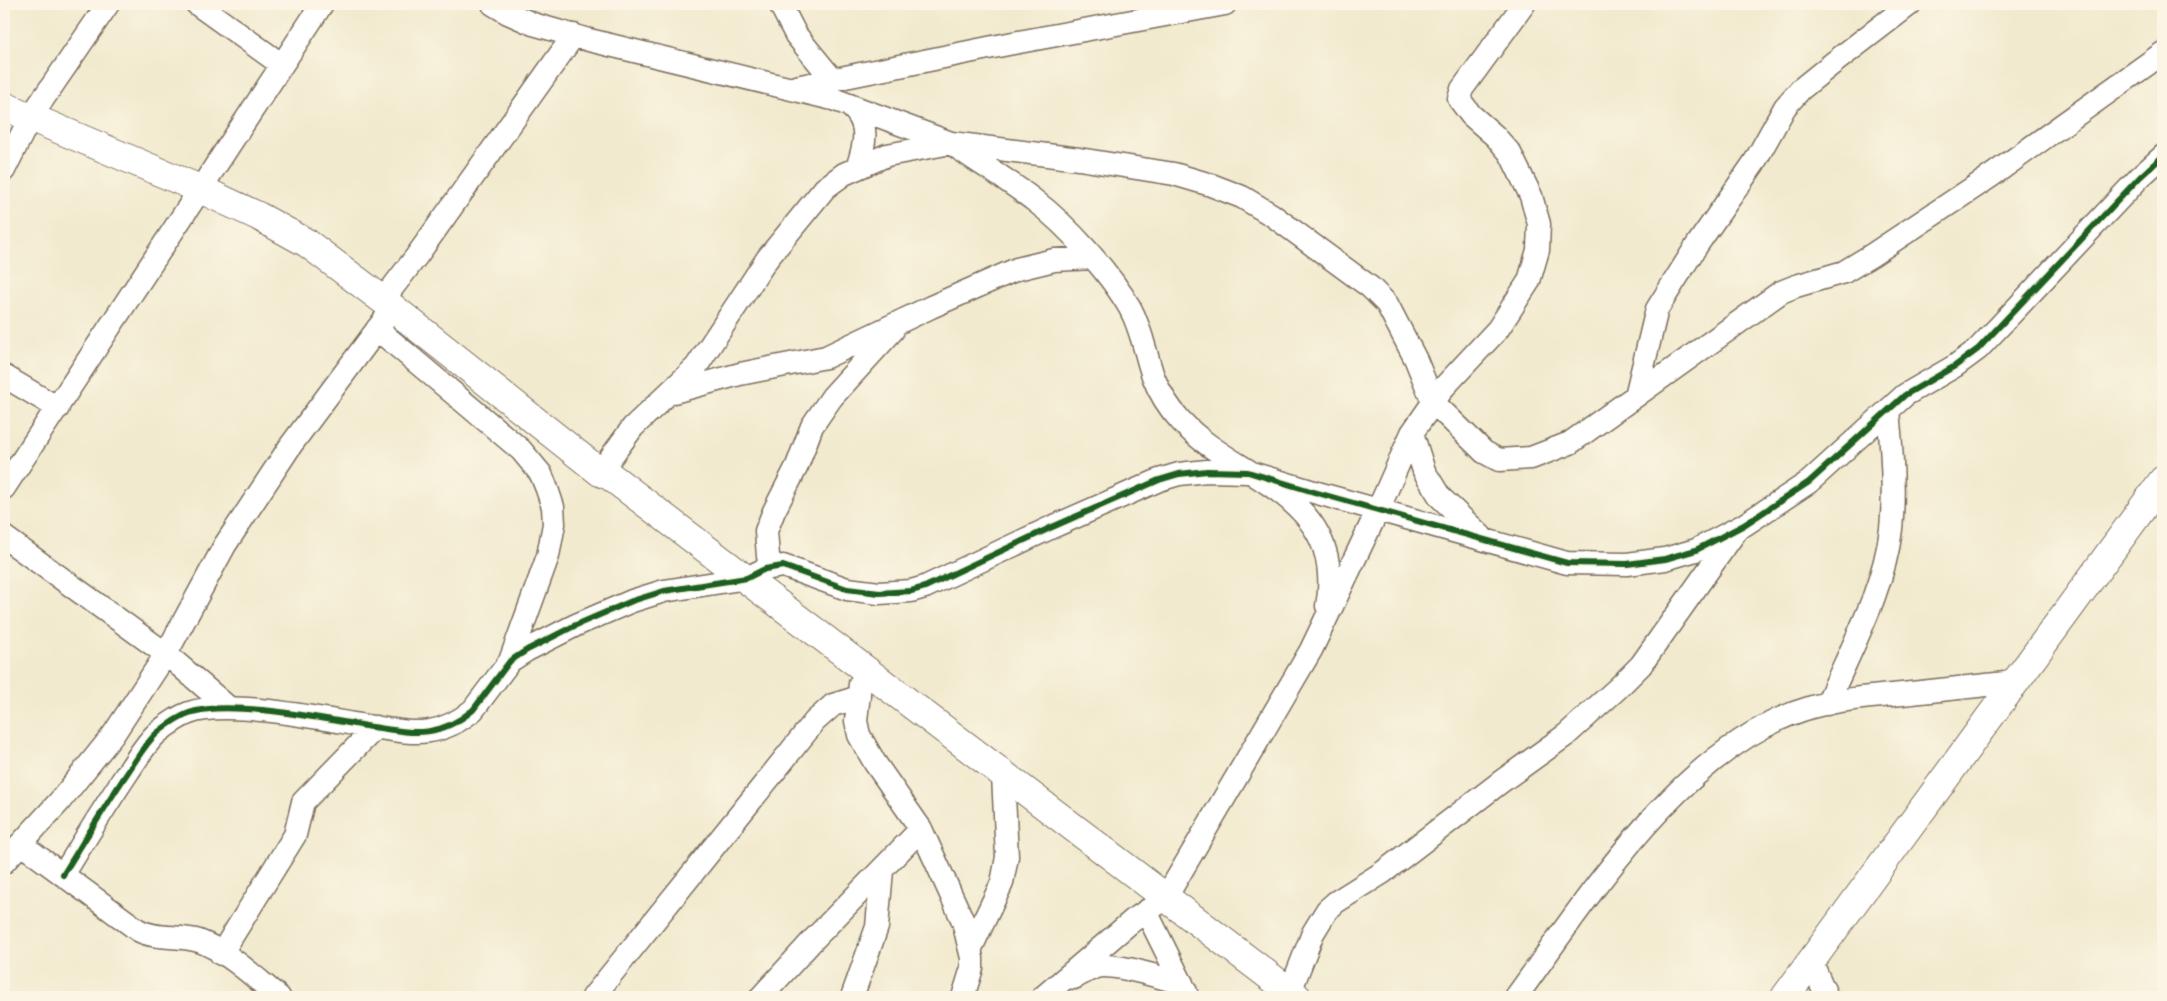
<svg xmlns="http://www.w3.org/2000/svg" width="2167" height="1001" font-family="Alegreya,serif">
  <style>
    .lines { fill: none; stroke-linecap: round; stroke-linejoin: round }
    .minor-casing { stroke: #7b6d5c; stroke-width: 25 }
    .tertiary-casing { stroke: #7b6d5c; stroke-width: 30 }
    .minor { stroke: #fff; stroke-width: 22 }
    .tertiary { stroke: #fff; stroke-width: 28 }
    .cycleway-casing { stroke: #fcf5e5; stroke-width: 9 }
    .cycleway { stroke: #1b5e20; stroke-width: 6 }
  </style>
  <rect width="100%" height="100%" fill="#fcf5e5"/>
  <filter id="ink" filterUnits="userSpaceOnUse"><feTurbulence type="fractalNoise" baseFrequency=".02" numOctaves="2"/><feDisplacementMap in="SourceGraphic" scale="10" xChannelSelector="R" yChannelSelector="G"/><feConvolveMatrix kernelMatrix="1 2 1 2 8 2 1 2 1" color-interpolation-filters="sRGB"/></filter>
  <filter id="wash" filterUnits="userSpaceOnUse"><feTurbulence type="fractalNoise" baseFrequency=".0096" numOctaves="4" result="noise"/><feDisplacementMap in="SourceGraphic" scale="20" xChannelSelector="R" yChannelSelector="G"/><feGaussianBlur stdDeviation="1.12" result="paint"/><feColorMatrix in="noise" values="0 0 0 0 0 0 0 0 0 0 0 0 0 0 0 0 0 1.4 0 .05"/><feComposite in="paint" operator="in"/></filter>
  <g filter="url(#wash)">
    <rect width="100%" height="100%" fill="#f1eace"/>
  </g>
  <g filter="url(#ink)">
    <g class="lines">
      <defs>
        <path id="minor" d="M 197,4 L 282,65
          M 493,4 L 508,13 L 533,24 L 589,40 L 833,99 L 951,143 L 1079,159 L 1174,174 L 1211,185 L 1242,197 L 1272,215 L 1370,287 L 1387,304 L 1416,360 L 1433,402 L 1484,452 L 1499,460 L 1531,458 L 1570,443 L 1781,292 L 1796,286 L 1844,272 L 1872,255 L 1991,176 L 2163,53
          M 780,4 L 796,35 L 833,80
          M 796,87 L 1008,44 L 1225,4
          M 850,106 C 871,123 865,145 857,168
          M 4,170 L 30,118 L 108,4
          M 383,300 L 416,257 L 574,35
          M 377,329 L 521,450 L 541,474 L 547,489 L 553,507 L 554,524 L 548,556 L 510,661
          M 4,376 L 58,408
          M 674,392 L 740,374 L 826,357 L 931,307 L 1017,269 L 1054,260 L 1093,258
          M 1636,396 L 1657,309 L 1697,245 L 1754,163 L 1785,107 L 1801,89 L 1832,64 L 1910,4
          M 1412,433 L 1424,471 L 1440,497 L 1481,536
          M 600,472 L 633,427 L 696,367 L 767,259 L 825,188 L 844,174 L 887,155 L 951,143 C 979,163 1008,180 1035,201 C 1067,225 1110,273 1130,308 C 1142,330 1145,353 1153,376 C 1159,392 1169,408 1181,421 C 1226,471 1317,489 1328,564 C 1330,578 1330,592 1327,606
          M 4,488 L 322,4
          M 4,537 L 166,654 L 229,708
          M 773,567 L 768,556 L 766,531 L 774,511 L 797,466 L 812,426 L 832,397 L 893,330
          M 860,684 L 856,721 L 859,735 L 875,763 L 921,829 L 963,921 L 972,958 L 972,968 L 963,997
          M 1827,704 C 1851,648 1884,590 1891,529 C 1895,490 1892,449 1888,411
          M 21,844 L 138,930 C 156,940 180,935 199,941 C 229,952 255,978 279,997
          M 4,862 L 59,802 L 113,735 L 166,654 L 225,545 L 291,445 L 393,308
          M 63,875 C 84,841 105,806 128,772 C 137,759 145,744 157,733 C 167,725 178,717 189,713 C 227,699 323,719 366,726 C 409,732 436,741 473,710 L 510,661 L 527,650 L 576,625 L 632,601 L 664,591 L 747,578 L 765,569 L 783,566 L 847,589 L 879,593 L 911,591 L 925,587 L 1050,528 L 1159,480 L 1179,474 L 1207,471 L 1248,472 L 1314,492 L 1567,563 L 1627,564 L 1665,559 L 1696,550 L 1744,525 L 1809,482 L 1905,395 L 1955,366 L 1978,349 L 2140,177 L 2163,156
          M 1146,911 L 1186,992
          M 971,948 L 1002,883 L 1007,857 L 1003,775
          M 221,954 L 295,835 L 303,802 L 376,727
          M 1811,961 L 1827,997
          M 1074,978 C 1083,973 1092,967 1102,966 C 1124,965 1160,978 1182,983
          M 593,997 L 815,721 L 833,705 L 859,697
          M 761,997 L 813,940 L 921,829
          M 852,997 L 877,927 L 882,870
          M 1043,997 L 1132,921 L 1165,899 L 1311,650 L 1378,510 L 1412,433 L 1444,387 L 1498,329 L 1529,281 L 1538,250 L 1539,224 L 1531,196 L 1510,153 L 1495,136 L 1471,115 L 1459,99 L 1462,89 L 1524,4
          M 1288,997 L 1313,933 L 1327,910 L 1336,902 L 1382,873 L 1502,781 L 1566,735 L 1618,688 L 1641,665 L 1736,531
          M 1516,997 C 1590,895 1685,743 1812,707 C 1841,699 1872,697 1902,694 C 1940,690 1977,686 2015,682"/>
        <path id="tertiary" d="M 4,106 L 200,189 L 258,216 L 307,243 L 383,300 L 600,472 L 610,476 L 1297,997
          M 1785,997 L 2163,480"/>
      </defs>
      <!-- minor casing -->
      <use href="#minor" class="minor-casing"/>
      <!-- tertiary casing -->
      <use href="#tertiary" class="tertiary-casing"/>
      <!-- minor -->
      <use href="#minor" class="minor"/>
      <!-- tertiary -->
      <use href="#tertiary" class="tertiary"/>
      <defs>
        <path id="cycleway" d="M 63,875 C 84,841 105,806 128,772 C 137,759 145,744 157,733 C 167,725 178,717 189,713 C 227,699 323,719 366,726 C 409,732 436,741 473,710 L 510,661 L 527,650 L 576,625 L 632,601 L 664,591 L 747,578 L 765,569 L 783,566 L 847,589 L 879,593 L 911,591 L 925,587 L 1050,528 L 1159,480 L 1179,474 L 1207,471 L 1248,472 L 1314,492 L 1567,563 L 1627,564 L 1665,559 L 1696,550 L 1744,525 L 1809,482 L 1905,395 L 1955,366 L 1978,349 L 2140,177 L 2163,156"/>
      </defs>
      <!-- cycleway casing -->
      <use href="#cycleway" class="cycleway-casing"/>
      <!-- cycleway -->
      <use href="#cycleway" class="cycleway"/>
    </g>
  </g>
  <!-- margin -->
  <rect width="2167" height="1001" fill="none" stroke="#fcf5e5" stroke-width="20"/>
</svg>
